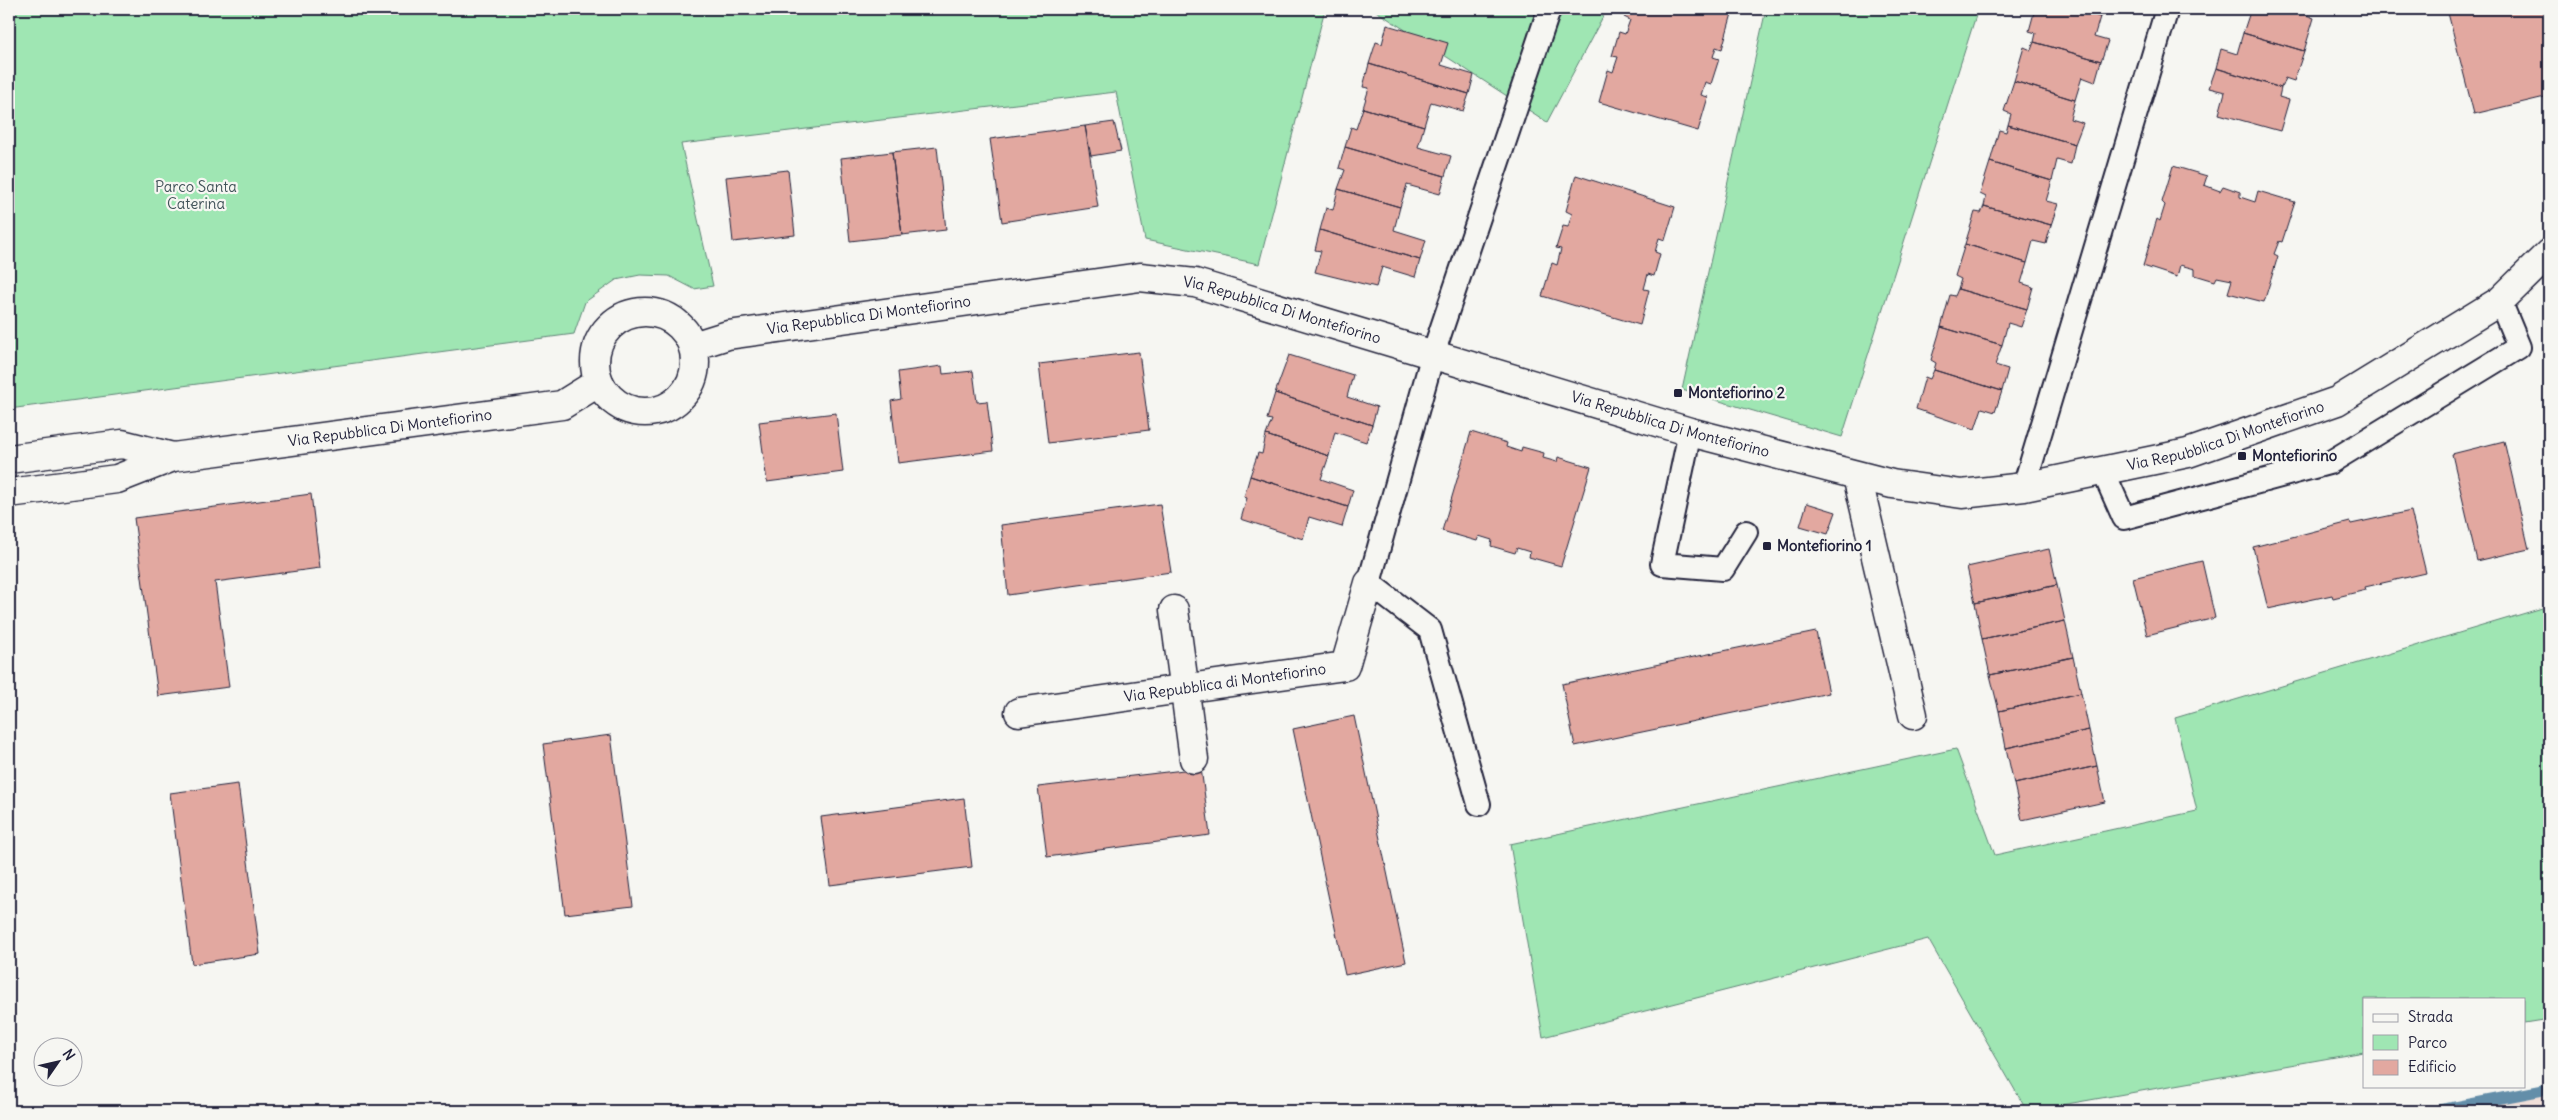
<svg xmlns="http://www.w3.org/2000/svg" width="2558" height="1120" font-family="Delius,sans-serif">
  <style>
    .built { fill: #f0dfd9 }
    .green { fill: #9fe6b3; stroke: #608477 }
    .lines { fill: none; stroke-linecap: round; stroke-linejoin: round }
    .stream { stroke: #648ea9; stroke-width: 11 }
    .building { fill: #e2a8a0; stroke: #22223b }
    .lane-casing { stroke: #22223b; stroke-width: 26 }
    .street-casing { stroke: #22223b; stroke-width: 31 }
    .lane { stroke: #f6f6f2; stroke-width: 22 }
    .street { stroke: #f6f6f2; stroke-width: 28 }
    .poi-dot { fill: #22223b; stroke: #f6f6f2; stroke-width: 2 }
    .labels { text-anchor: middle; stroke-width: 4.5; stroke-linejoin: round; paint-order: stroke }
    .park-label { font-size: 15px; fill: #415359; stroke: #f6f6f2 }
    .street-label { font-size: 15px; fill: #22223b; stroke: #f6f6f2 }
    .poi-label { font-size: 15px; font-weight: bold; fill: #22223b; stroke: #f6f6f2; text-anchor: start }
  </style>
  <rect width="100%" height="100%" fill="#f6f6f2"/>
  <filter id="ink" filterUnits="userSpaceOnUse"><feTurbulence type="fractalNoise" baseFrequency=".02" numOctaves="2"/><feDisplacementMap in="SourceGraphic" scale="10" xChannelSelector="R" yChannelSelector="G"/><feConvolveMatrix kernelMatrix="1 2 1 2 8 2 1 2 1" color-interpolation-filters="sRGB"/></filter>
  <g filter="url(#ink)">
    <!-- built -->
    <path class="built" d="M 2549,1094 L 2549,1111 L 2462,1111 Z"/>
    <!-- green -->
    <path class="green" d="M 9,9 L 1325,9 L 1259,264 L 1145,240 L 1116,92 L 681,144 L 713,286 L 694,289 L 669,276 L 640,275 L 616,280 L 585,302 L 574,334 L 9,409 Z
      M 1373,9 L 1607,9 L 1547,122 Z
      M 1766,9 L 1978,9 L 1842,437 L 1682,390 Z
      M 2549,606 L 2549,1019 L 2524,1023 L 2524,999 L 2364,999 L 2364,1052 L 2027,1111 L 1928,939 L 1543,1037 L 1510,844 L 1956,749 L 1995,855 L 2197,811 L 2175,718 Z"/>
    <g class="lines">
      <!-- stream -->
      <path class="stream" d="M 2434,1111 L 2549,1089"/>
    </g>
    <!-- building -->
    <path class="building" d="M 1627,9 L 1733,10 L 1722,49 L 1716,47 L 1713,57 L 1719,59 L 1711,84 L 1705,82 L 1701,95 L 1708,97 L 1698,131 L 1599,102 L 1608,70 L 1613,72 L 1618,57 L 1612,56 L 1619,32 L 1625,34 L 1630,20 L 1624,17 Z
      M 2035,9 L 2075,9 L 2100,17 L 2094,37 L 2108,41 L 2101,61 L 2034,42 L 2036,33 L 2029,31 Z
      M 2075,9 L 2103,9 L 2100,17 Z
      M 2249,9 L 2305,9 L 2304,14 L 2314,18 L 2304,51 L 2243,33 L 2251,9 Z
      M 2447,9 L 2548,9 L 2549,96 L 2474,114 Z
      M 1387,25 L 1448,43 L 1441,65 L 1474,75 L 1469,94 L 1369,64 L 1376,42 L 1382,44 Z
      M 2243,33 L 2304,51 L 2294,81 L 2285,78 L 2281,88 L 2216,68 L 2221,49 L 2237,54 Z
      M 2034,42 L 2101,61 L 2095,82 L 2082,77 L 2075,100 L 2014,81 L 2024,47 L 2031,50 Z
      M 1369,64 L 1469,94 L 1463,111 L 1431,102 L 1424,126 L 1363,108 L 1369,88 L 1363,87 Z
      M 2216,68 L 2281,88 L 2279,97 L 2289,100 L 2280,131 L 2219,114 L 2225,92 L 2209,88 Z
      M 2014,81 L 2075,100 L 2070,119 L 2083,123 L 2075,144 L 2008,125 L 2011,114 L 2004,111 Z
      M 1363,108 L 1424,126 L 1418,147 L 1451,156 L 1445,176 L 1345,147 L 1351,127 L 1356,129 Z
      M 1114,122 L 1121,151 L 1091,156 L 1085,126 Z
      M 2008,125 L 2075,144 L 2071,164 L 2057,160 L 2052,181 L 1990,162 L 1999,130 L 2006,132 Z
      M 1085,126 L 1098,207 L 1002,222 L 990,139 Z
      M 937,147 L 946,230 L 902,235 L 892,152 Z
      M 1345,147 L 1445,176 L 1440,194 L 1407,185 L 1400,207 L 1338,189 L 1345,170 L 1339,168 Z
      M 892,152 L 902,235 L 850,241 L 841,158 Z
      M 1990,162 L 2052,181 L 2046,201 L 2058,204 L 2051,225 L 1984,206 L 1986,197 L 1980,194 Z
      M 2173,166 L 2207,176 L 2204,185 L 2220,191 L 2223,186 L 2240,192 L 2240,197 L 2255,202 L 2258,191 L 2295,202 L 2282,242 L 2279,241 L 2274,254 L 2278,256 L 2264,302 L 2228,293 L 2232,280 L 2217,277 L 2215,281 L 2195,275 L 2195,269 L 2180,265 L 2177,277 L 2143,266 L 2157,219 L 2160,221 L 2165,205 L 2162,202 Z
      M 788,170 L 795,235 L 733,242 L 726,177 Z
      M 1576,175 L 1675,207 L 1665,240 L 1659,238 L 1655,252 L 1660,254 L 1654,276 L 1648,274 L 1644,289 L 1649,290 L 1640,325 L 1542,296 L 1552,263 L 1557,265 L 1561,249 L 1556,248 L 1563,226 L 1568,227 L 1572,214 L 1566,211 Z
      M 1338,189 L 1400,207 L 1394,230 L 1426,240 L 1420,260 L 1320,230 L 1326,208 L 1333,210 Z
      M 1984,206 L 2051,225 L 2046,244 L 2033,241 L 2027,263 L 1965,244 L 1975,212 L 1981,213 Z
      M 1320,230 L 1420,260 L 1415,277 L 1382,267 L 1376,287 L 1315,272 L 1321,251 L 1315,250 Z
      M 1965,244 L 2027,263 L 2021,283 L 2033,287 L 2027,309 L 1958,289 L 1961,279 L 1955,276 Z
      M 1958,289 L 2027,309 L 2021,327 L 2008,323 L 2002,345 L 1941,327 L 1950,295 L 1955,296 Z
      M 1941,327 L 2002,345 L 1995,365 L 2008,369 L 2002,391 L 1934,370 L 1936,363 L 1931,360 Z
      M 1139,352 L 1149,430 L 1048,443 L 1039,364 Z
      M 1289,355 L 1353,375 L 1347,397 L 1377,407 L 1372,425 L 1275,393 Z
      M 942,366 L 943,374 L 973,371 L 977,402 L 987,401 L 993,451 L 898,463 L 891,401 L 901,399 L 898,372 Z
      M 1934,370 L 2002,391 L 1995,412 L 1982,408 L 1975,429 L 1916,409 L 1925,377 L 1930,379 Z
      M 1275,393 L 1372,425 L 1366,442 L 1335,432 L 1329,456 L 1266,435 L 1272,420 L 1267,419 Z
      M 836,413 L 843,472 L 767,482 L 759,422 Z
      M 1471,432 L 1507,443 L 1506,447 L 1521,452 L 1522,447 L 1544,453 L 1543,458 L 1557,462 L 1558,457 L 1591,467 L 1561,566 L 1529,557 L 1530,552 L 1517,548 L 1515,553 L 1491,546 L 1492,540 L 1479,536 L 1477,541 L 1442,531 Z
      M 1266,435 L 1329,456 L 1321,479 L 1353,490 L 1348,507 L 1250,476 L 1258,453 L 1262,454 Z
      M 2504,441 L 2529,549 L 2477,561 L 2452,454 Z
      M 1250,476 L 1348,507 L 1342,527 L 1309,517 L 1303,539 L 1241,519 L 1247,498 L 1244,497 Z
      M 311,494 L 320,568 L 215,582 L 229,687 L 158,696 L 134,518 Z
      M 1807,503 L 1836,512 L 1828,534 L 1800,526 Z
      M 1160,504 L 1171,572 L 1008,595 L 1001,525 Z
      M 2411,511 L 2426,573 L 2365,587 L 2366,590 L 2333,598 L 2332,595 L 2268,609 L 2253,547 L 2350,522 L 2351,524 Z
      M 2049,549 L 2057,585 L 1975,603 L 1967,567 Z
      M 2202,561 L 2215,618 L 2147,635 L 2133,578 Z
      M 2057,585 L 2065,621 L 1982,639 L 1975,603 Z
      M 2065,621 L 2073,657 L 1990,675 L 1982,639 Z
      M 1816,632 L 1829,693 L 1575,746 L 1562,684 Z
      M 2073,657 L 2081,693 L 1999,711 L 1990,675 Z
      M 2081,693 L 2089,730 L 2006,748 L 1999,711 Z
      M 1354,716 L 1406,962 L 1345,975 L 1293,729 Z
      M 2089,730 L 2097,766 L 2014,784 L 2006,748 Z
      M 611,735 L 633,906 L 565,914 L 543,744 Z
      M 2097,766 L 2105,802 L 2022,820 L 2014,784 Z
      M 1201,768 L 1210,835 L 1047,857 L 1038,787 Z
      M 238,784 L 260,954 L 192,964 L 170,793 Z
      M 964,798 L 972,867 L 830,885 L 821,817 Z"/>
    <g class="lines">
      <defs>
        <path id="lane" d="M 1690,432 L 1662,564 L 1723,569 L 1746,532
          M 2103,471 L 2124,518 L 2329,463 L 2519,347 L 2500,301
          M 2024,487 L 2167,9
          M 1479,804 L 1430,630 L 1369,583 L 1433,354 L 1549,10"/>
        <g id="street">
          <circle cx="645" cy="362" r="50"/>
          <path id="s1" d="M 693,346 L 728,335 L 1140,277 L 1195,283 L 1690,432 L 1892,484 L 1962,494 L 2024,487 L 2188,453 L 2337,401 L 2500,301 L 2549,253"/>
          <path d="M 9,459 L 122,444 L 173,457"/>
          <path d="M 1857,476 L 1913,715"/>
          <path id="s2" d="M 9,493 L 117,479 L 173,457 L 562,405 L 599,382"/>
          <path d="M 1174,610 L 1194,759"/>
          <path id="s3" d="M 1019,712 L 1345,666 L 1369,583"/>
        </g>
      </defs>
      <!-- lane casing -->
      <use href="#lane" class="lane-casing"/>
      <!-- street casing -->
      <use href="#street" class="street-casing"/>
      <!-- lane -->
      <use href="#lane" class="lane"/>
      <!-- street -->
      <use href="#street" class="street"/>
    </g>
  </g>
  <!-- markers -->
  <g class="poi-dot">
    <rect x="1673" y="388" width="10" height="10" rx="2.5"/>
    <rect x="2237" y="451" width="10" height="10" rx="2.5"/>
    <rect x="1762" y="541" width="10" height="10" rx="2.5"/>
  </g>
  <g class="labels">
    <!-- park labels -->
    <g class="park-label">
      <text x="196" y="192">Parco Santa<tspan x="196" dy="17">Caterina</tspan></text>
    </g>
    <!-- street labels -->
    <g class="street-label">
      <text dy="5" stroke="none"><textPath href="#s1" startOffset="599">Via Repubblica Di Montefiorino</textPath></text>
      <text dy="5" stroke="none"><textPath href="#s1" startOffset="179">Via Repubblica Di Montefiorino</textPath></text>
      <text dy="5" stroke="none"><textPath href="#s1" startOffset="1004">Via Repubblica Di Montefiorino</textPath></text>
      <text dy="5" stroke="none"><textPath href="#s2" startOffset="388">Via Repubblica Di Montefiorino</textPath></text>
      <text dy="5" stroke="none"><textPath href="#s1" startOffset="1575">Via Repubblica Di Montefiorino</textPath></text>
      <text dy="5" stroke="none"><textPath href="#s3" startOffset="208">Via Repubblica di Montefiorino</textPath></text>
    </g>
    <!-- poi labels -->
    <g class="poi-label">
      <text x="1688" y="398">Montefiorino 2</text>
      <text x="2252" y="461">Montefiorino</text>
      <text x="1777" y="551">Montefiorino 1</text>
    </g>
  </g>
  <!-- margin -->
  <rect width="2558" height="1120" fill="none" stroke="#f6f6f2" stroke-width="30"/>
  <rect x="15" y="15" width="2528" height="1090" fill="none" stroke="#22223b" stroke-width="2" filter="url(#ink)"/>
  <!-- legend -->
  <rect x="2363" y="998" width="162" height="90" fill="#f6f6f2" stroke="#a1a1a9"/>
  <rect x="2373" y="1014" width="25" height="8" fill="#f6f6f2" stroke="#a1a1a9"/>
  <text x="2408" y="1022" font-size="15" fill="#22223b">Strada</text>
  <rect x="2373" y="1035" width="25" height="15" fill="#9fe6b3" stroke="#a1a1a9"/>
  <text x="2408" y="1048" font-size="15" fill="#22223b">Parco</text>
  <rect x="2373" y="1060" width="25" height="15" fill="#e2a8a0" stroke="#a1a1a9"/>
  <text x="2408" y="1072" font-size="15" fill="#22223b">Edificio</text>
  <!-- north arrow -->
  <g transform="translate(58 1062) rotate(56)"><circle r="24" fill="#f6f6f2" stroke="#a1a1a9"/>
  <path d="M0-4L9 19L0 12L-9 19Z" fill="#22223b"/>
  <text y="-8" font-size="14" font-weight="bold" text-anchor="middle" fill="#22223b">N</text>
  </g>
</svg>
